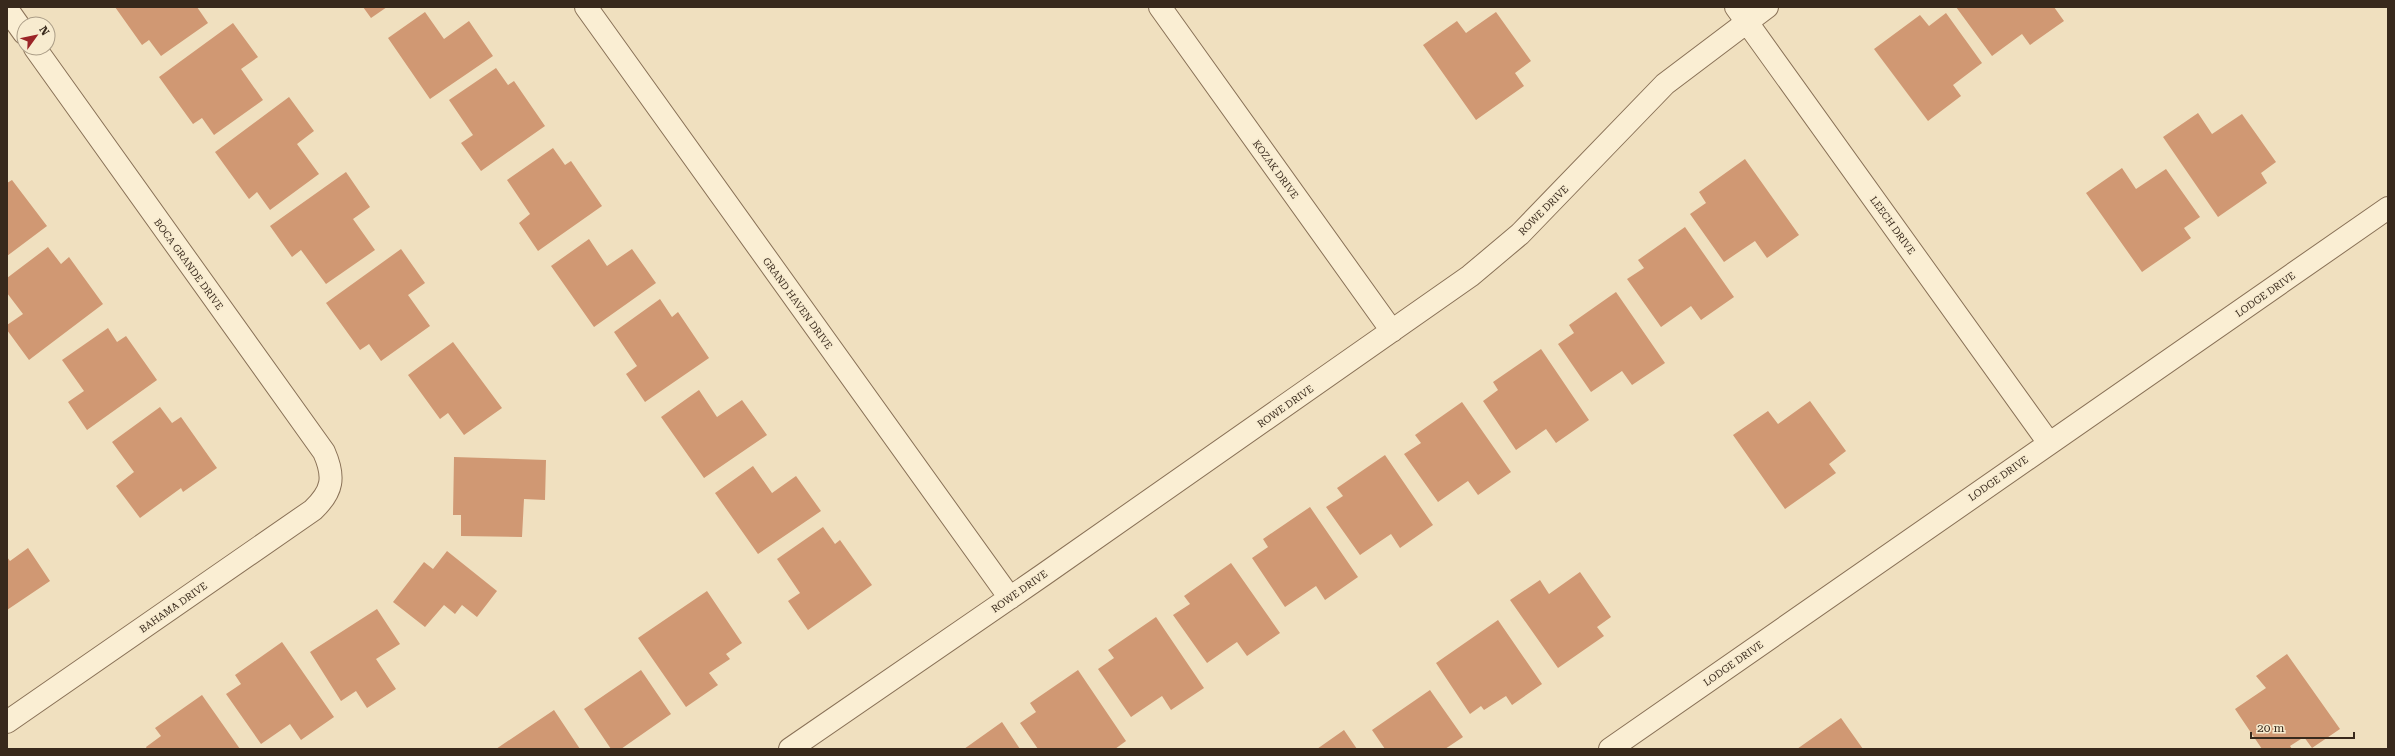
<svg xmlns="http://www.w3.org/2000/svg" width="2395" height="756" font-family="'Roboto Serif',serif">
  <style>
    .building { fill: #d09873 }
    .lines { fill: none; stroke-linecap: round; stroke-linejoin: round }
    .street-casing { stroke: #897157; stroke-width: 24 }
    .street { stroke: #faeed3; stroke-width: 22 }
    .labels { text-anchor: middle; stroke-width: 3; stroke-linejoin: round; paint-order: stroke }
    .street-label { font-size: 10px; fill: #38291c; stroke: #f7ebcf }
  </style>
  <rect width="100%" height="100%" fill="#f0e0bf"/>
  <!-- building -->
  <path class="building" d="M 115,7 L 197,7 L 208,23 L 161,56 L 149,40 L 142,45 Z
    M 363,7 L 387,7 L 371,18 Z
    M 1956,7 L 2054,7 L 2064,21 L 2030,45 L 2022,34 L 1992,56 Z
    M 425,12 L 444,39 L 469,21 L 493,56 L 430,99 L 388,38 Z
    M 1496,12 L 1531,61 L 1515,73 L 1524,86 L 1476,120 L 1423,45 L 1457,21 L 1466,33 Z
    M 1946,13 L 1982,63 L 1953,85 L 1961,96 L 1928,121 L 1874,49 L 1920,15 L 1929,26 Z
    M 233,23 L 258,57 L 241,69 L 263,100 L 214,135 L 202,118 L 193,124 L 159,77 Z
    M 496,68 L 508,85 L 514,81 L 545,126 L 481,171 L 461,143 L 473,135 L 449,100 Z
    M 289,97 L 314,131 L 297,144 L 319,174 L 270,210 L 257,192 L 249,199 L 215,152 Z
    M 2198,113 L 2212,134 L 2242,114 L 2276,162 L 2261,173 L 2267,183 L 2218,217 L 2163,137 Z
    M 553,148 L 565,165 L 571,161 L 602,206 L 538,251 L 519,223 L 530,214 L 507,180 Z
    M 1745,159 L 1799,235 L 1767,258 L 1755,241 L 1724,262 L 1690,214 L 1706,203 L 1699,192 Z
    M 2122,168 L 2136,189 L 2166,169 L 2200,217 L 2184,228 L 2191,238 L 2142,272 L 2086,193 Z
    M 346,172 L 370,207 L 353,219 L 375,250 L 326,284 L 301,250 L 292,257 L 270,226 Z
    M 12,180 L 47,226 L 7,256 L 7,183 Z
    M 1685,227 L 1734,297 L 1701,320 L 1691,306 L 1661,327 L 1627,279 L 1644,268 L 1638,260 Z
    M 589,239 L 607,266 L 632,249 L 656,283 L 594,327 L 551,266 Z
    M 48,247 L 61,264 L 69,257 L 103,304 L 29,360 L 7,330 L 7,325 L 23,314 L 7,293 L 7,278 Z
    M 401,249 L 425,283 L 408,295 L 430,326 L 381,361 L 369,344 L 360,350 L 326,303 Z
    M 1616,292 L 1665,363 L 1632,385 L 1622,371 L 1591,392 L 1558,344 L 1574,333 L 1569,325 Z
    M 660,299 L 672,317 L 678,312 L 709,358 L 645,402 L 626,374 L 637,366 L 614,332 Z
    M 108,328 L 117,342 L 126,336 L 157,380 L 87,430 L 68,402 L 84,391 L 62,360 Z
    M 453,342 L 502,408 L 464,435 L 448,413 L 440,419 L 408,375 Z
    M 1541,349 L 1589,420 L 1556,443 L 1546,429 L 1516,450 L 1483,401 L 1498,390 L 1493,382 Z
    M 699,390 L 717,417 L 742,400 L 767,435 L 704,478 L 661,417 Z
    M 1810,401 L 1846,451 L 1829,464 L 1836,473 L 1785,509 L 1733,435 L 1768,411 L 1778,424 Z
    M 1462,402 L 1511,472 L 1478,495 L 1468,481 L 1438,502 L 1404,454 L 1421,443 L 1415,435 Z
    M 160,407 L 172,423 L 181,417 L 217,468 L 183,492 L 181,488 L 140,518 L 116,486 L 134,472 L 112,442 Z
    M 1385,455 L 1433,525 L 1400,548 L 1391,534 L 1360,555 L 1326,507 L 1343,496 L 1337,488 Z
    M 454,457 L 546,460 L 545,500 L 524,499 L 522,537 L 461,536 L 461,515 L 453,515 Z
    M 753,466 L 772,493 L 796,476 L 821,511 L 758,554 L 715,493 Z
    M 1310,507 L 1358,577 L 1325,600 L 1316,586 L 1285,607 L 1252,558 L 1268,547 L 1263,539 Z
    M 823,527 L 835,544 L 840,540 L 872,585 L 808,630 L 788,601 L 800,593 L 777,559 Z
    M 28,548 L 50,581 L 7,610 L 7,557 L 10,561 Z
    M 447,551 L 497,591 L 477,617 L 462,605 L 455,614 L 444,605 L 425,627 L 393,602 L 424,562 L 433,569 Z
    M 1231,563 L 1280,633 L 1247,656 L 1237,642 L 1207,663 L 1173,615 L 1190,604 L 1184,596 Z
    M 1580,572 L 1611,617 L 1597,627 L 1604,636 L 1558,668 L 1510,600 L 1540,580 L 1549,594 Z
    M 707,591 L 742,643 L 726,654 L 730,659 L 709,673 L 718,685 L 686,707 L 638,638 Z
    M 377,609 L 400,644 L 376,659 L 396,689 L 367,708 L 356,691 L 341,701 L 310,652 Z
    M 1156,617 L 1204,688 L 1171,710 L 1162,696 L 1131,717 L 1098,669 L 1114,658 L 1108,650 Z
    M 1498,620 L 1542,684 L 1512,705 L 1506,696 L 1484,710 L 1481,706 L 1470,714 L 1436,663 Z
    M 282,642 L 334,717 L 301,740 L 290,724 L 261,744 L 226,694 L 241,684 L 235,675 Z
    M 2287,654 L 2340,729 L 2312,748 L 2304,737 L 2290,746 L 2292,749 L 2262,749 L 2235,709 L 2266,688 L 2256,676 Z
    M 641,670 L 671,714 L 621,749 L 611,749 L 584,709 Z
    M 1078,670 L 1126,741 L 1115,749 L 1038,749 L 1020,723 L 1036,712 L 1030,703 Z
    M 1430,690 L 1463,737 L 1445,749 L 1385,749 L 1372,730 Z
    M 202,695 L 240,749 L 147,749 L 146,747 L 161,736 L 155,728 Z
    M 554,710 L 580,749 L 496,749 Z
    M 1841,718 L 1863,749 L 1797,749 Z
    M 1002,722 L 1020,749 L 964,749 Z
    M 1344,730 L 1357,749 L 1317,749 Z"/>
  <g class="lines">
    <defs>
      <path id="street" d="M 586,7 L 1010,598
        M 1160,7 L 1392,331
        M 1736,7 L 2049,443
        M 7,9 L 24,33
        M 7,722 L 313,510 C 333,491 335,477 324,452 L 35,48
        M 790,749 L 1043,575 L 1470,276 L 1520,234 L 1665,84 L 1767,7
        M 1610,749 L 2388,208"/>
    </defs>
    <!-- street casing -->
    <use href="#street" class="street-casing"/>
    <!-- street -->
    <use href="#street" class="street"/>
  </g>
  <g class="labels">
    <!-- street labels -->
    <g class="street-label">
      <text transform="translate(1276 169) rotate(54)" y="4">KOZAK DRIVE</text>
      <text transform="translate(1543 210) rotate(-45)" y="4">ROWE DRIVE</text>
      <text transform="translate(1893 225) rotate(54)" y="4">LEECH DRIVE</text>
      <text transform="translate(189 264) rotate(54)" y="4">BOCA GRANDE DRIVE</text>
      <text transform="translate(2265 294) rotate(-35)" y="4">LODGE DRIVE</text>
      <text transform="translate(798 303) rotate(54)" y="4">GRAND HAVEN DRIVE</text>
      <text transform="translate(1285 406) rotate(-35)" y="4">ROWE DRIVE</text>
      <text transform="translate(1998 478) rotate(-35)" y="4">LODGE DRIVE</text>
      <text transform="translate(1019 591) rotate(-35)" y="4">ROWE DRIVE</text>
      <text transform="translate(173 607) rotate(-35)" y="4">BAHAMA DRIVE</text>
      <text transform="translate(1733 663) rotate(-35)" y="4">LODGE DRIVE</text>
    </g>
  </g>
  <!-- border -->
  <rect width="2395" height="756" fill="none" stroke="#38291c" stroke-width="16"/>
  <!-- north arrow -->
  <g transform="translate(36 36) rotate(57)"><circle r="19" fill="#f7ebcf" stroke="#ab9d87"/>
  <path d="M0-3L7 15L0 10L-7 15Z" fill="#9b2427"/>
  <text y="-6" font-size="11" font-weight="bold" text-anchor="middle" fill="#38291c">N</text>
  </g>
  <!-- scale -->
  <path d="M2251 732v6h103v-6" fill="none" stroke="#38291c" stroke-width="2"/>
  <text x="2257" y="732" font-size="12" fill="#38291c" stroke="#f7ebcf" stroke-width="3" paint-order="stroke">20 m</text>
</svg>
